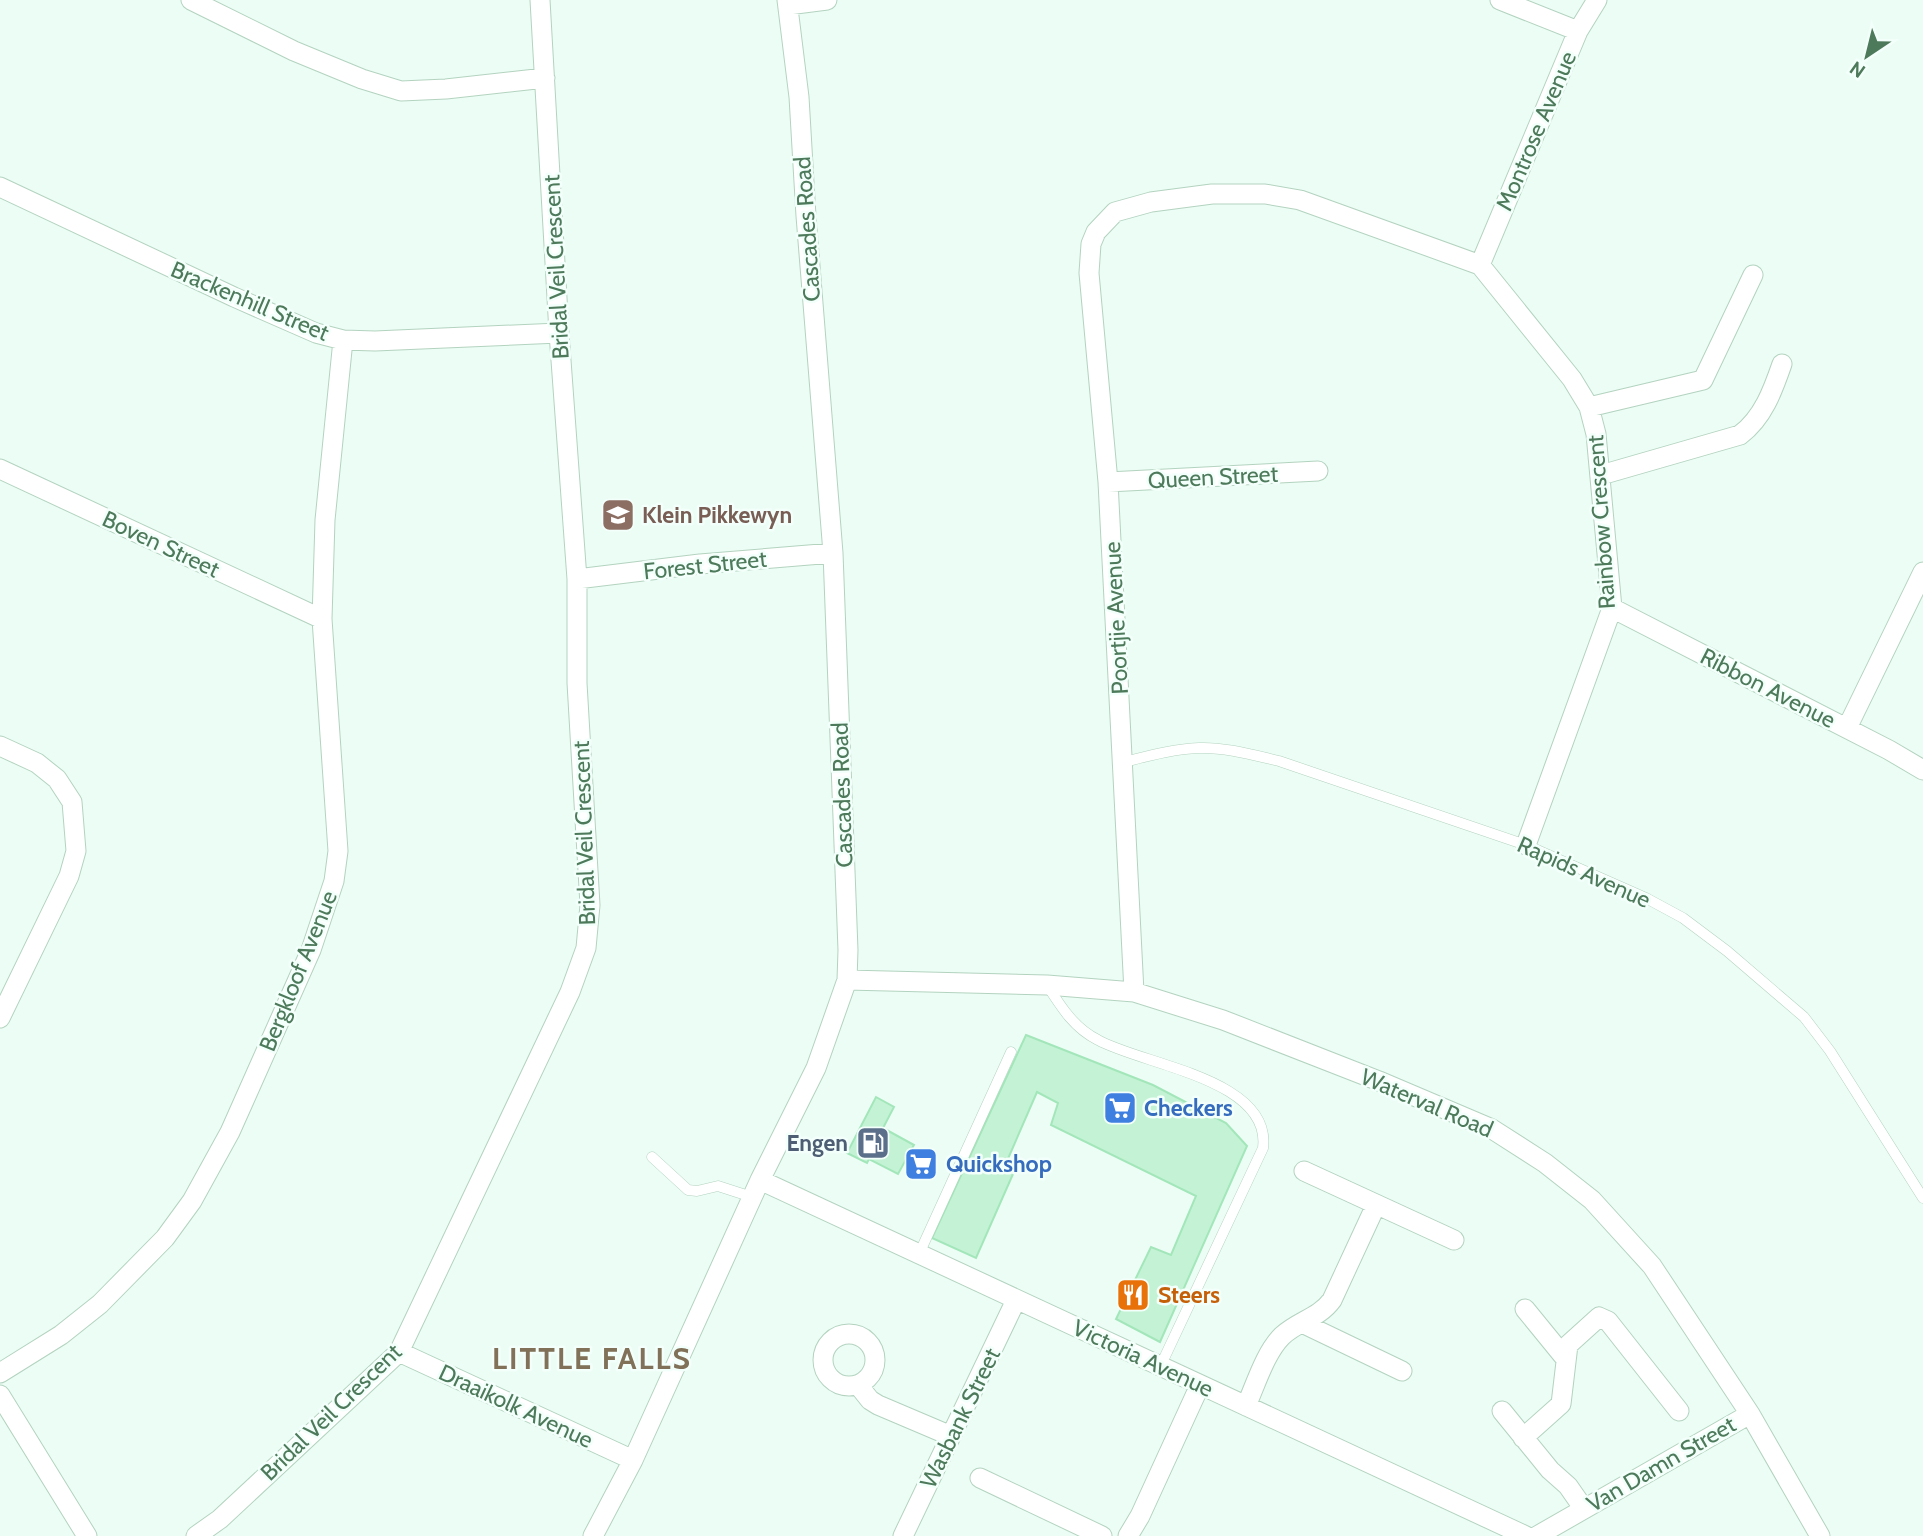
<svg xmlns="http://www.w3.org/2000/svg" width="1923" height="1536" font-family="Cabin,sans-serif">
  <style>
    .building { fill: #c3f3d4; stroke: #a3e6ba; stroke-width: 2 }
    .lines { fill: none; stroke-linecap: round; stroke-linejoin: round }
    .service-casing { stroke: #b3d3bf; stroke-width: 11 }
    .minor-casing { stroke: #b3d3bf; stroke-width: 21 }
    .service { stroke: #fff; stroke-width: 10 }
    .minor { stroke: #fff; stroke-width: 19 }
    .labels { text-anchor: middle; stroke-width: 5; stroke-linejoin: round; paint-order: stroke }
    .street-label { font-size: 23px; fill: #4d7a5b; stroke: #f3fffa }
    .education-label { font-size: 23px; font-weight: bold; fill: #785e54; stroke: #f3fffa; text-anchor: start }
    .shop-label { font-size: 23px; font-weight: bold; fill: #366cbe; stroke: #f3fffa; text-anchor: start }
    .service-label { font-size: 23px; font-weight: bold; fill: #4e5e75; stroke: #f3fffa; text-anchor: end }
    .food-label { font-size: 23px; font-weight: bold; fill: #c56008; stroke: #f3fffa; text-anchor: start }
    .district-label { font-size: 30px; font-weight: bold; letter-spacing: 2px; fill: #807158; stroke: #f3fffa }
  </style>
  <rect width="100%" height="100%" fill="#ecfdf6"/>
  <!-- building -->
  <path class="building" d="M 1026,1035 L 1153,1085 L 1226,1123 L 1247,1146 L 1160,1342 L 1116,1319 L 1151,1247 L 1171,1255 L 1196,1196 L 1051,1125 L 1058,1103 L 1037,1092 L 1004,1168 L 1013,1174 L 976,1258 L 932,1238 Z
    M 876,1097 L 894,1107 L 883,1128 L 914,1145 L 898,1174 L 869,1159 L 867,1163 L 847,1153 Z"/>
  <g class="lines">
    <defs>
      <path id="service" d="M 1124,762 C 1148,756 1173,749 1199,748 C 1225,747 1253,755 1279,761 L 1526,845 L 1646,898 L 1683,918 L 1727,951 L 1804,1017 L 1830,1051 L 1923,1198
        M 1047,985 C 1061,1007 1074,1028 1098,1040 C 1143,1065 1272,1079 1263,1148 L 1160,1367
        M 652,1157 L 688,1190 L 697,1191 L 718,1186 L 752,1197
        M 919,1254 L 1011,1052"/>
      <path id="minor" d="M 191,0 L 294,51 L 362,79 L 401,91 L 446,89 L 545,78
        M 1500,0 L 1578,31
        M 788,5 L 827,0
        M 0,187 L 234,297 L 316,333 L 343,340 L 375,341 L 559,333
        M 1480,265 L 1578,31 L 1597,0
        M 1589,407 L 1703,380 L 1753,275
        M 0,469 L 322,619
        M 1601,475 L 1740,435 C 1763,418 1773,390 1782,364
        M 1108,482 L 1318,471
        M 577,579 L 700,564 L 833,553
        M 1612,608 L 1889,750 L 1923,770
        M 1847,728 L 1923,572
        M 0,746 L 37,763 L 57,779 L 72,802 L 76,851 L 69,876 L 0,1018
        M 847,980 L 1047,985 L 1134,992 L 1223,1020 L 1379,1081 L 1492,1129 L 1545,1163 L 1592,1200 L 1652,1266 L 1750,1414 L 1820,1536
        M 1134,992 L 1108,482 L 1089,273 L 1091,244 L 1096,232 L 1115,212 L 1151,202 L 1212,194 L 1265,194 L 1300,200 L 1480,265 L 1572,379 L 1589,407 L 1596,434 L 1612,608 L 1526,845
        M 1304,1171 L 1454,1240
        M 760,1180 L 1526,1536
        M 1525,1309 L 1565,1358
        M 1302,1323 L 1402,1371
        M823 1360a26 26 0 1 1 52 0a26 26 0 1 1-52 0Z
        M 399,1352 L 633,1460
        M 0,1373 L 61,1335 L 100,1304 L 165,1238 L 192,1201 L 230,1132 L 311,950 L 334,881 L 338,851 L 322,619 L 325,520 L 343,340
        M 858,1385 L 870,1400 L 878,1405 L 951,1436
        M 0,1395 L 87,1536
        M 1246,1406 C 1256,1384 1265,1353 1282,1336 C 1298,1321 1319,1318 1332,1300 L 1376,1205
        M 1502,1411 L 1550,1470 L 1568,1486 L 1584,1509
        M 1523,1438 L 1561,1404 L 1568,1345 L 1599,1317 L 1608,1321 L 1679,1411
        M 980,1478 L 1102,1536
        M 196,1536 L 220,1519 L 399,1352 L 570,992 L 586,948 L 590,905 L 577,683 L 577,579 L 559,333 L 540,0
        M 593,1536 L 633,1460 L 760,1180 L 816,1068 L 847,980 L 848,950 L 833,553 L 806,216 L 799,97 L 787,0
        M 903,1536 L 1016,1300
        M 1128,1536 L 1140,1516 L 1200,1385
        M 1537,1536 L 1750,1414"/>
    </defs>
    <!-- service casing -->
    <use href="#service" class="service-casing"/>
    <!-- minor casing -->
    <use href="#minor" class="minor-casing"/>
    <!-- service -->
    <use href="#service" class="service"/>
    <!-- minor -->
    <use href="#minor" class="minor"/>
  </g>
  <!-- icons -->
  <defs>
    <symbol id="school-square" viewBox="-11 -11 22 22"><rect x="-9" y="-9" width="18" height="18" rx="4" fill="#8d6e63" stroke="#f3fffa"/><path d="M0-5L7-2L0 1L-7-2ZM-4 1L0 2.5L4 1V4Q0 6-4 4Z" fill="#fff"/></symbol>
    <symbol id="supermarket-square" viewBox="-11 -11 22 22"><rect x="-9" y="-9" width="18" height="18" rx="4" fill="#3f7fe0" stroke="#f3fffa"/><path d="M-6-5.5h2.5l.6 2H6L4.5 2H-2.5L-4.4-4H-6ZM-1.5 3.2a1.3 1.3 0 1 0 .1 0ZM3 3.2a1.3 1.3 0 1 0 .1 0Z" fill="#fff"/></symbol>
    <symbol id="fuel-square" viewBox="-11 -11 22 22"><rect x="-9" y="-9" width="18" height="18" rx="4" fill="#5c6f8a" stroke="#f3fffa"/><path d="M-5.5-6h7V0h2V4h1.3V-2.5L3-4.5l.8-.8L6-3V5H2.5V1h-1V6h-7ZM-4.2-4.7v3.2H.2V-4.7Z" fill="#fff"/></symbol>
    <symbol id="restaurant-square" viewBox="-11 -11 22 22"><rect x="-9" y="-9" width="18" height="18" rx="4" fill="#e8710a" stroke="#f3fffa"/><path d="M-5-6h1v4h1v-4h1v4h1v-4h1v5L-1.5 .5V6h-2V.5L-5-1ZM5-6V6H3V1.5H1.5Q1.5-4 5-6Z" fill="#fff"/></symbol>
  </defs>
  <g fill-rule="evenodd">
    <use href="#school-square" x="599" y="496" width="38" height="38"/>
    <use href="#supermarket-square" x="1101" y="1089" width="38" height="38"/>
    <use href="#fuel-square" x="854" y="1124" width="38" height="38"/>
    <use href="#supermarket-square" x="902" y="1145" width="38" height="38"/>
    <use href="#restaurant-square" x="1114" y="1276" width="38" height="38"/>
  </g>
  <g class="labels">
    <!-- street labels -->
    <g class="street-label">
      <text transform="translate(1536 131) rotate(-67)" y="8">Montrose Avenue</text>
      <text transform="translate(807 229) rotate(-94)" y="8">Cascades Road</text>
      <text transform="translate(556 267) rotate(-93)" y="8">Bridal Veil Crescent</text>
      <text transform="translate(250 301) rotate(23)" y="8">Brackenhill Street</text>
      <text transform="translate(1213 477) rotate(-3)" y="8">Queen Street</text>
      <text transform="translate(1601 522) rotate(-94)" y="8">Rainbow Crescent</text>
      <text transform="translate(161 544) rotate(25)" y="8">Boven Street</text>
      <text transform="translate(705 565) rotate(-6)" y="8">Forest Street</text>
      <text transform="translate(1116 618) rotate(-93)" y="8">Poortjie Avenue</text>
      <text transform="translate(1768 688) rotate(27)" y="8">Ribbon Avenue</text>
      <text transform="translate(842 795) rotate(-92)" y="8">Cascades Road</text>
      <text transform="translate(584 833) rotate(-92)" y="8">Bridal Veil Crescent</text>
      <text transform="translate(1584 872) rotate(24)" y="8">Rapids Avenue</text>
      <text transform="translate(298 971) rotate(-68)" y="8">Bergkloof Avenue</text>
      <text transform="translate(1427 1103) rotate(23)" y="8">Waterval Road</text>
      <text transform="translate(1143 1358) rotate(25)" y="8">Victoria Avenue</text>
      <text transform="translate(516 1406) rotate(25)" y="8">Draaikolk Avenue</text>
      <text transform="translate(331 1412) rotate(-44)" y="8">Bridal Veil Crescent</text>
      <text transform="translate(960 1418) rotate(-64)" y="8">Wasbank Street</text>
      <text transform="translate(1661 1464) rotate(-30)" y="8">Van Damn Street</text>
    </g>
    <!-- education labels -->
    <g class="education-label">
      <text x="642" y="523">Klein Pikkewyn</text>
    </g>
    <!-- shop labels -->
    <g class="shop-label">
      <text x="1144" y="1116">Checkers</text>
      <text x="946" y="1172">Quickshop</text>
    </g>
    <!-- service labels -->
    <g class="service-label">
      <text x="848" y="1151">Engen</text>
    </g>
    <!-- food labels -->
    <g class="food-label">
      <text x="1158" y="1303">Steers</text>
    </g>
    <!-- district labels -->
    <g class="district-label">
      <text x="592" y="1369">LITTLE FALLS</text>
    </g>
  </g>
  <!-- north arrow -->
  <g transform="translate(1867 56) rotate(215)" stroke="#f3fffa" stroke-width="5" paint-order="stroke">
  <path d="M0-5L12 26L0 18L-12 26Z" fill="#4d7a5b"/>
  <text y="-10" font-size="19" font-weight="bold" text-anchor="middle" fill="#4d7a5b">N</text>
  </g>
</svg>
